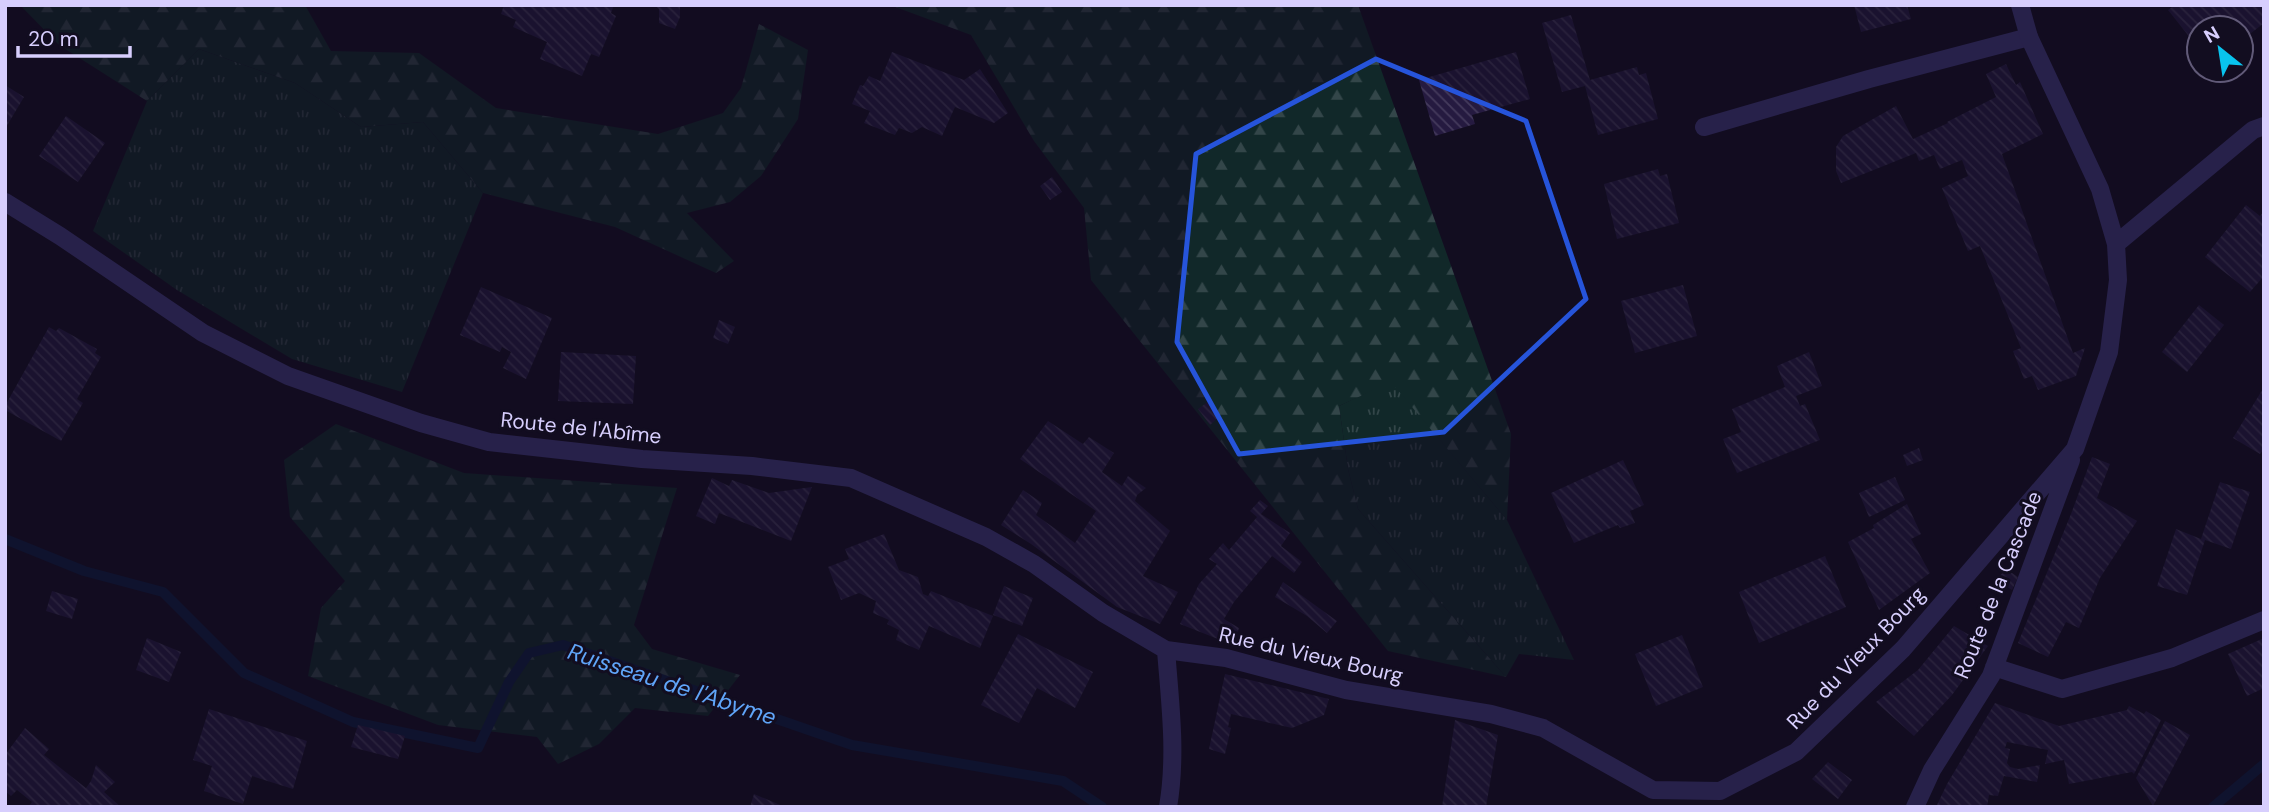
<svg xmlns="http://www.w3.org/2000/svg" width="2269" height="812" font-family="'DM Sans',sans-serif">
  <style>
    .grass { fill: url(#grass-tufts) }
    .forest { fill: url(#forest-firs) }
    .lines { fill: none; stroke-linecap: round; stroke-linejoin: round }
    .stream { stroke: #0d1b3f; stroke-width: 10 }
    .building { fill: url(#building-back-hatch) }
    .lane { stroke: #423a7d; stroke-width: 18 }
    .street { stroke: #423a7d; stroke-width: 18 }
    .marked { fill: none; stroke: #2654da; stroke-width: 5; stroke-linejoin: round }
    .labels { text-anchor: middle; stroke-width: 6; stroke-linejoin: round; paint-order: stroke }
    .street-label { font-size: 21px; fill: #d7cefd; stroke: #120d20 }
    .water-label { font-size: 23px; font-style: italic; fill: #60a5f9; stroke: #120d20 }
  </style>
  <defs>
    <pattern id="grass-tufts" width="24" height="20" patternUnits="userSpaceOnUse" patternTransform="scale(1.75)"><rect width="24" height="20" fill="#112829"/><path d="M3 7l-1-3M5 7V3M7 7l1-3M15 17l-1-3M17 17v-4M19 17l1-3" fill="none" stroke="#334649"/></pattern>
    <pattern id="forest-firs" width="22" height="20" patternUnits="userSpaceOnUse" patternTransform="scale(1.75)"><rect width="22" height="20" fill="#112829"/><path d="M5 1l3.5 6h-7zM16 11l3.5 6h-7z" fill="#334649"/></pattern>
    <pattern id="building-back-hatch" width="6" height="6" patternUnits="userSpaceOnUse" patternTransform="scale(1.75)"><rect width="6" height="6" fill="#251a40"/><path d="M-1 5l2 2M0 0l6 6M5-1l2 2" fill="none" stroke="#443a5c"/></pattern>
  </defs>
  <rect width="100%" height="100%" fill="#120d20"/>
  <!-- grass -->
  <path class="grass" d="M 199,49 L 295,83 L 361,127 L 423,122 L 483,193 L 402,392 L 292,359 L 177,290 L 93,231 L 147,101 Z
    M 1391,381 L 1507,520 L 1574,660 L 1519,654 L 1506,677 L 1358,509 L 1348,469 L 1339,406 Z"/>
  <!-- forest -->
  <path class="forest" d="M 20,5 L 305,5 L 331,51 L 419,53 L 496,108 L 658,134 L 723,113 L 741,88 L 759,24 L 808,50 L 798,119 L 761,176 L 730,202 L 687,213 L 734,261 L 716,273 L 615,227 L 483,193 L 423,122 L 361,127 L 295,83 L 199,49 L 147,101 L 59,45 Z
    M 890,5 L 1358,5 L 1511,434 L 1507,520 L 1391,382 L 1339,406 L 1348,469 L 1358,509 L 1506,677 L 1388,651 L 1091,280 L 1084,208 L 1034,141 L 971,35 Z
    M 336,424 L 464,473 L 677,488 L 634,625 L 652,649 L 740,675 L 708,716 L 635,708 L 599,744 L 558,764 L 537,737 L 438,725 L 308,676 L 321,608 L 345,581 L 290,517 L 284,460 Z"/>
  <g class="lines">
    <!-- stream -->
    <path class="stream" d="M 5,539 L 84,571 L 163,592 L 244,673 L 353,722 L 478,748 L 509,682 L 529,653 L 563,645 L 852,745 L 1063,781 L 1102,807
      M 2213,807 L 2264,764"/>
  </g>
  <!-- building -->
  <path class="building" d="M 504,5 L 614,5 L 611,13 L 616,16 L 599,57 L 591,54 L 582,76 L 540,59 L 547,42 L 513,27 L 516,20 L 501,14 Z
    M 654,5 L 680,5 L 680,17 L 675,29 L 659,23 L 659,9 Z
    M 1854,5 L 1907,5 L 1911,19 L 1861,32 Z
    M 2175,5 L 2264,5 L 2264,23 L 2241,41 L 2241,28 L 2199,28 L 2199,49 L 2168,10 Z
    M 1571,15 L 1590,80 L 1637,67 L 1639,75 L 1646,73 L 1658,119 L 1598,135 L 1585,86 L 1562,92 L 1542,23 Z
    M 892,52 L 964,80 L 980,69 L 1008,113 L 994,123 L 955,107 L 942,136 L 922,127 L 912,133 L 899,128 L 895,135 L 864,123 L 870,111 L 852,104 L 860,85 L 863,86 L 869,76 L 880,81 Z
    M 1516,52 L 1530,99 L 1472,115 L 1475,124 L 1435,136 L 1419,80 Z
    M 2006,64 L 2016,85 L 2020,82 L 2043,134 L 2002,154 L 2073,353 L 2085,348 L 2076,376 L 2038,390 L 2032,376 L 2024,379 L 2013,351 L 2021,348 L 1980,246 L 1968,251 L 1942,188 L 1968,176 L 1962,160 L 1940,169 L 1934,155 L 1919,161 L 1916,153 L 1841,183 L 1836,171 L 1836,147 L 1843,136 L 1896,106 L 1913,139 L 1948,123 L 1947,122 L 1996,97 L 1986,74 Z
    M 5,85 L 24,97 L 5,129 Z
    M 66,116 L 105,143 L 78,182 L 39,156 Z
    M 1658,169 L 1660,176 L 1667,174 L 1679,223 L 1617,239 L 1604,184 Z
    M 1052,177 L 1062,192 L 1050,200 L 1040,186 Z
    M 2246,205 L 2260,216 L 2264,211 L 2264,276 L 2250,292 L 2205,257 Z
    M 1683,285 L 1697,336 L 1635,353 L 1621,301 Z
    M 481,287 L 552,318 L 526,379 L 503,368 L 511,352 L 502,347 L 500,352 L 460,335 Z
    M 2199,305 L 2224,325 L 2187,372 L 2162,352 Z
    M 719,320 L 735,327 L 728,344 L 713,338 Z
    M 49,327 L 56,331 L 59,328 L 97,349 L 95,353 L 101,357 L 77,399 L 83,403 L 61,441 L 5,410 L 5,406 Z
    M 561,352 L 636,356 L 633,404 L 558,401 Z
    M 1809,352 L 1822,386 L 1796,396 L 1800,406 L 1805,404 L 1820,440 L 1737,473 L 1723,439 L 1741,432 L 1732,409 L 1785,387 L 1777,366 Z
    M 2264,387 L 2264,449 L 2260,454 L 2233,438 Z
    M 1209,401 L 1220,416 L 1210,425 L 1198,409 Z
    M 1048,421 L 1083,444 L 1089,437 L 1114,453 L 1102,472 L 1122,486 L 1128,476 L 1146,488 L 1137,495 L 1135,501 L 1170,531 L 1143,576 L 1178,592 L 1160,624 L 1117,607 L 1031,544 L 1001,525 L 1023,490 L 1042,503 L 1036,515 L 1075,543 L 1096,511 L 1020,459 Z
    M 1919,448 L 1923,460 L 1907,466 L 1903,455 Z
    M 2092,457 L 2110,464 L 2097,498 L 2137,521 L 2100,578 L 2079,628 L 2066,622 L 2048,657 L 2018,643 L 2071,514 Z
    M 1623,460 L 1644,505 L 1630,511 L 1635,523 L 1620,528 L 1618,525 L 1574,543 L 1551,493 Z
    M 1895,477 L 1905,500 L 1869,517 L 1859,493 Z
    M 712,478 L 729,486 L 732,480 L 769,493 L 812,487 L 791,541 L 719,513 L 715,524 L 696,516 Z
    M 2220,482 L 2250,492 L 2231,549 L 2205,540 L 2187,595 L 2157,586 L 2176,529 L 2201,539 Z
    M 1260,500 L 1268,506 L 1261,514 L 1290,533 L 1281,546 L 1302,562 L 1294,573 L 1272,556 L 1234,602 L 1224,619 L 1239,628 L 1233,645 L 1180,624 L 1199,584 L 1217,564 L 1209,559 L 1223,543 L 1229,550 L 1257,517 L 1250,511 Z
    M 1907,504 L 1921,534 L 1911,539 L 1930,573 L 1879,610 L 1848,542 L 1874,528 L 1873,525 Z
    M 884,534 L 899,570 L 918,577 L 923,594 L 928,596 L 931,591 L 993,616 L 980,648 L 929,626 L 919,650 L 896,640 L 899,630 L 887,624 L 889,620 L 873,613 L 876,601 L 859,593 L 841,600 L 828,567 L 849,559 L 845,549 Z
    M 1825,556 L 1846,607 L 1759,643 L 1739,592 Z
    M 2006,569 L 2018,577 L 2012,590 L 1996,580 Z
    M 1283,582 L 1337,621 L 1327,633 L 1307,616 L 1275,597 Z
    M 1004,586 L 1033,598 L 1022,626 L 993,615 Z
    M 52,591 L 78,599 L 72,619 L 46,611 Z
    M 1954,626 L 1988,646 L 1952,695 L 1914,736 L 1876,702 L 1918,670 Z
    M 1018,634 L 1093,672 L 1075,708 L 1037,688 L 1019,723 L 981,705 Z
    M 1682,635 L 1703,687 L 1656,706 L 1635,654 Z
    M 147,638 L 181,652 L 169,682 L 136,670 Z
    M 2264,638 L 2264,688 L 2247,696 L 2228,654 Z
    M 1225,674 L 1329,699 L 1324,715 L 1292,728 L 1231,714 L 1228,727 L 1231,728 L 1225,754 L 1209,749 Z
    M 1995,703 L 2059,726 L 2127,710 L 2129,706 L 2144,714 L 2146,711 L 2161,720 L 2134,774 L 2132,772 L 2069,784 L 2064,760 L 2045,764 L 2048,750 L 2007,742 L 2005,748 L 2010,749 L 2007,763 L 2010,767 L 2018,769 L 2040,765 L 2037,782 L 2004,776 L 1998,796 L 1989,795 L 1987,807 L 1936,807 L 1947,784 Z
    M 209,709 L 307,741 L 293,789 L 252,776 L 243,804 L 204,791 L 212,766 L 193,760 Z
    M 1455,720 L 1498,735 L 1486,807 L 1442,807 Z
    M 2165,721 L 2190,735 L 2153,806 L 2136,778 Z
    M 358,725 L 405,736 L 398,759 L 351,747 Z
    M 25,728 L 49,749 L 44,755 L 86,788 L 91,781 L 96,765 L 115,782 L 104,792 L 121,807 L 28,807 L 32,802 L 17,790 L 11,796 L 5,791 L 5,755 Z
    M 1828,762 L 1852,780 L 1838,799 L 1812,779 Z
    M 754,794 L 785,807 L 750,807 Z"/>
  <g class="lines">
    <!-- lane -->
    <path class="lane" d="M 1704,127 L 1869,79 L 2029,37"/>
    <!-- street -->
    <path class="street" d="M 5,202 L 60,236 L 203,333 L 288,376 L 421,423 L 489,442 L 642,459 L 752,466 L 851,478 L 986,537 L 1034,564 L 1103,613 L 1166,650 L 1226,658 L 1346,690 L 1491,714 L 1543,728 L 1653,790 L 1720,791 L 1796,752 L 1903,649 L 2075,449 L 2109,352 L 2118,280 L 2116,244 L 2100,189 L 2029,37 L 2020,5
      M 2116,244 L 2253,130 L 2264,126
      M 1166,650 C 1170,702 1177,755 1168,807
      M 1994,667 L 2062,689 L 2172,658 L 2264,620
      M 1915,807 L 1932,770 L 1991,676 L 2071,460"/>
  </g>
  <!-- marked area -->
  <path d="M0 0H2269V812H0ZM 1376,59 L 1526,121 L 1586,299 L 1444,432 L 1239,454 L 1177,342 L 1196,154 Z" fill="#120d20" fill-opacity=".55" fill-rule="evenodd"/>
  <path class="marked" d="M 1376,59 L 1526,121 L 1586,299 L 1444,432 L 1239,454 L 1177,342 L 1196,154 Z"/>
  <g class="labels">
    <!-- street labels -->
    <g class="street-label">
      <text transform="translate(581 428) rotate(6)" y="7">Route de l'Abîme</text>
      <text transform="translate(1998 585) rotate(-68)" y="7">Route de la Cascade</text>
      <text transform="translate(1311 655) rotate(13)" y="7">Rue du Vieux Bourg</text>
      <text transform="translate(1856 658) rotate(-46)" y="7">Rue du Vieux Bourg</text>
    </g>
    <!-- water labels -->
    <g class="water-label">
      <text transform="translate(672 684) rotate(18)" y="8">Ruisseau de l'Abyme</text>
    </g>
  </g>
  <!-- border -->
  <rect width="2269" height="812" fill="none" stroke="#d7cefd" stroke-width="14"/>
  <!-- north arrow -->
  <g transform="translate(2220 49) rotate(330)"><circle r="33" fill="#120d20" stroke="#615a78" stroke-width="2"/>
  <path d="M0-5L12 26L0 18L-12 26Z" fill="#09c4ee"/>
  <text y="-10" font-size="19" font-weight="bold" text-anchor="middle" fill="#d7cefd">N</text>
  </g>
  <!-- scale -->
  <path d="M18 46v10h112v-10" fill="none" stroke="#d7cefd" stroke-width="3.5"/>
  <text x="28" y="46" font-size="21" fill="#d7cefd" stroke="#120d20" stroke-width="5" paint-order="stroke">20 m</text>
</svg>
